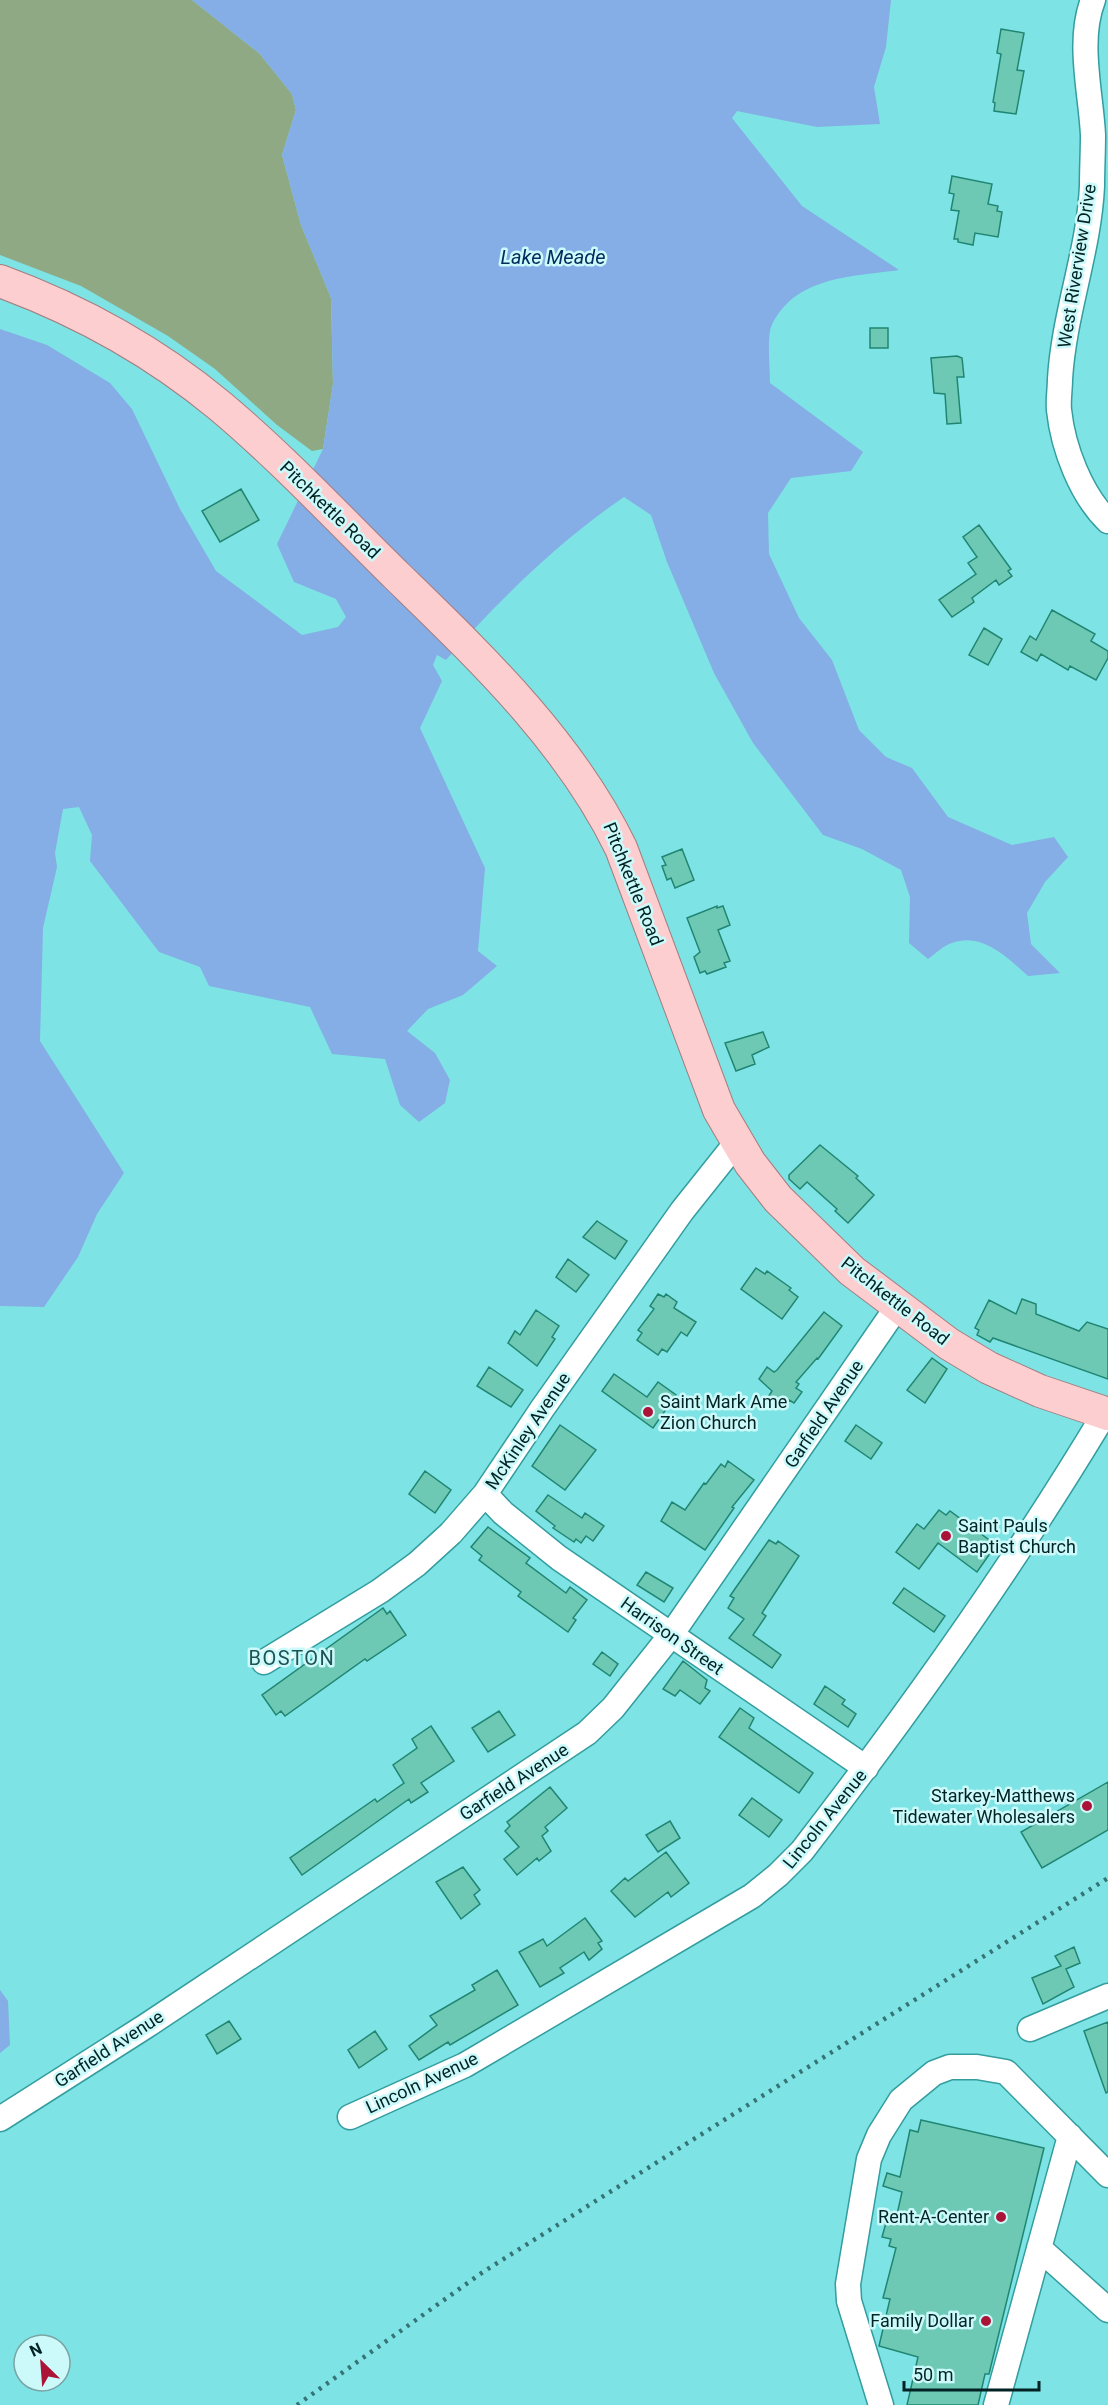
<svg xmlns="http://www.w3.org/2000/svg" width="1108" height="2405" font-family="Roboto,sans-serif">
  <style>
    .green { fill: #8fa985 }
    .water { fill: #85ade6 }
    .building { fill: #6dc9b4; stroke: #208673; stroke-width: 1.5 }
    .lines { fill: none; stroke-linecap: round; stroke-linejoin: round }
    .minor-casing { stroke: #339d9f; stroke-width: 27 }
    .major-casing { stroke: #a47d7f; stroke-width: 34 }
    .minor { stroke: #fff; stroke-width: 24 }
    .major { stroke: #fdced0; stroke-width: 32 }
    .rail { stroke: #357374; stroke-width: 4.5; stroke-dasharray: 3 6; stroke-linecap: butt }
    .poi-dot { fill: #ab1436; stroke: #ccfafb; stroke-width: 2 }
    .labels { text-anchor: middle; stroke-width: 5; stroke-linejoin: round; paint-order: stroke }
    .street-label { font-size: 18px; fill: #022324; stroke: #ccfafb }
    .poi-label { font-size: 18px; fill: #022324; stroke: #ccfafb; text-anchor: end }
    .water-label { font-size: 20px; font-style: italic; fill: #042b5d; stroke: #ccfafb }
    .neighbourhood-label { font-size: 20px; letter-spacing: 1.5px; fill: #1e5455; stroke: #ccfafb }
  </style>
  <rect width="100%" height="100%" fill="#7ee3e4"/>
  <!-- green -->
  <path class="green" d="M 0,0 L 192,0 L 259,53 L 292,94 L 296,110 L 282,155 L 301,225 L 331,298 L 333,384 L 323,449 L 312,451 L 277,425 L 215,369 L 168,336 L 81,286 L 0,255 Z"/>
  <!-- water -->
  <path class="water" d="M 192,0 L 891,0 L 886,47 L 874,87 L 880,124 L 817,127 L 737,111 L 732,118 L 802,206 L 899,270 C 851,277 794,276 771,327 C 767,338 770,369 770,383 L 863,452 L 851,471 L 791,478 L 768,513 L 769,554 L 799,618 L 832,660 L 859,730 L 886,757 L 912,768 L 948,817 L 1012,845 L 1054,837 L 1068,857 L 1045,882 L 1027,913 L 1031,944 L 1060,973 L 1028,976 C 1008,958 982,932 952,943 C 944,945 935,954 928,959 L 909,943 L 910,897 L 901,870 L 862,849 L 823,835 L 753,743 L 714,673 L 667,562 L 651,515 L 624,497 C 558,542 499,600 446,660 L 437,655 L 433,665 L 442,681 L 420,728 L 485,868 L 478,951 L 497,966 L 463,995 L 428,1009 L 407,1031 L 435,1053 L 450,1080 L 445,1103 L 419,1122 L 400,1105 L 385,1059 L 332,1054 L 310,1007 L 209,986 L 200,967 L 159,952 L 90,861 L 92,835 L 79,807 L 63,809 L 55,853 L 57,867 L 43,928 L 40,1041 L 124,1173 L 97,1214 L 78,1257 L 44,1307 L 0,1306 L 0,329 L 47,345 L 110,383 L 132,409 L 180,509 L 216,571 L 302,635 L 338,627 L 346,617 L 336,599 L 294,582 L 277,544 L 323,449 L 333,384 L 331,298 L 301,225 L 282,155 L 296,110 L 292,94 L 259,53 Z
    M 0,1990 L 8,2001 L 10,2045 L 0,2053 Z"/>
  <!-- building -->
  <path class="building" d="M 1001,29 L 1024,33 L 1017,70 L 1024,71 L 1016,114 L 994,111 L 995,103 L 993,102 L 1001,54 L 997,53 Z
    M 952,176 L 992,184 L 988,204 L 998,206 L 997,211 L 1002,212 L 998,237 L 975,233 L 973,245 L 958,242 L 958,239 L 954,239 L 959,211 L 951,210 L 954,194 L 949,193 Z
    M 870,328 L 888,328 L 888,348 L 870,348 Z
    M 957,356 L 962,358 L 964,377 L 957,377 L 961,423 L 947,424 L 945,394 L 934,393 L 931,358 Z
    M 241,489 L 259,520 L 220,542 L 202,511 Z
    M 979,525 L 1011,569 L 1008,571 L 1012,576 L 999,585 L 996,580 L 972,598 L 974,602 L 952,617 L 939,600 L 976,574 L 968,563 L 977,557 L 963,537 Z
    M 1052,610 L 1095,634 L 1091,641 L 1108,651 L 1108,658 L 1096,680 L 1070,666 L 1068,670 L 1041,654 L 1037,661 L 1021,652 L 1030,636 L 1036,640 Z
    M 984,628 L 1002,639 L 988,665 L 969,655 Z
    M 682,849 L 694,880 L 675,888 L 671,878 L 667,880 L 662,866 L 666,865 L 662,857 Z
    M 717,906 L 717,908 L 723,906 L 730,925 L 718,930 L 730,961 L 724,963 L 726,967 L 707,974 L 705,971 L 700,973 L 694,957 L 700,952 L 687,918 Z
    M 763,1032 L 769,1047 L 752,1055 L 755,1064 L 736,1071 L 725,1043 Z
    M 820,1145 L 858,1176 L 856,1178 L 874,1195 L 848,1223 L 835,1211 L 837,1209 L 807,1182 L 800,1189 L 789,1179 L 789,1175 Z
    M 597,1221 L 627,1241 L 615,1259 L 583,1237 Z
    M 568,1259 L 589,1275 L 576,1292 L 556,1277 Z
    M 756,1268 L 765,1274 L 767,1271 L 791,1288 L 789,1290 L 798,1297 L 782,1319 L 741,1289 Z
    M 658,1294 L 664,1297 L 666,1294 L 677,1302 L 674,1308 L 696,1322 L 687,1336 L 681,1332 L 667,1352 L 662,1349 L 658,1355 L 637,1340 L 642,1333 L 638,1330 L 654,1309 L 650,1306 Z
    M 1022,1299 L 1036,1304 L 1036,1314 L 1079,1331 L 1087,1322 L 1108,1329 L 1108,1379 L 993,1338 L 990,1342 L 977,1335 L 979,1330 L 975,1328 L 989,1300 L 1016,1314 Z
    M 536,1310 L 559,1326 L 552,1337 L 555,1339 L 537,1366 L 508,1343 L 515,1331 L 520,1335 Z
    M 824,1312 L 842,1326 L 818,1359 L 817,1358 L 796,1382 L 799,1384 L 796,1388 L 802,1392 L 794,1403 L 789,1400 L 784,1407 L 768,1397 L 772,1391 L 759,1379 L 767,1367 L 774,1372 L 777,1370 Z
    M 932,1358 L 947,1369 L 925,1403 L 907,1390 Z
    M 489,1367 L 523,1390 L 511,1407 L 477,1386 Z
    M 614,1374 L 647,1397 L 658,1382 L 676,1395 L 653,1428 L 602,1391 Z
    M 560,1425 L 596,1450 L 565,1490 L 532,1466 Z
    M 856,1425 L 882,1443 L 871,1459 L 845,1441 Z
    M 728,1461 L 754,1480 L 732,1507 L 734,1508 L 705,1550 L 661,1521 L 672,1502 L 685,1510 L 704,1483 L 706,1484 L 721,1464 L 725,1467 Z
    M 425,1471 L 451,1490 L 435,1513 L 409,1494 Z
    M 548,1495 L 582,1518 L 585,1513 L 604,1526 L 593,1541 L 586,1536 L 581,1543 L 576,1539 L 574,1542 L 553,1528 L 555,1526 L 536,1511 Z
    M 939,1510 L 946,1515 L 950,1511 L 996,1545 L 977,1572 L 938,1543 L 919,1569 L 896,1552 L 917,1524 L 924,1529 Z
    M 488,1527 L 530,1558 L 526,1563 L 566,1593 L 570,1587 L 587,1600 L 573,1618 L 576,1620 L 568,1632 L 518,1596 L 521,1592 L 479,1560 L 482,1556 L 471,1547 Z
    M 769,1540 L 776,1544 L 778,1541 L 799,1556 L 762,1613 L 766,1616 L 753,1635 L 781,1655 L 772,1668 L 729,1638 L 744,1619 L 728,1608 L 734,1598 L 730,1596 Z
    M 646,1572 L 673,1588 L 664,1602 L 637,1585 Z
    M 904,1588 L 945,1616 L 934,1632 L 893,1603 Z
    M 383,1608 L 387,1614 L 390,1611 L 406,1635 L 367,1661 L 365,1659 L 285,1716 L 281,1711 L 276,1715 L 262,1695 Z
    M 602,1652 L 618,1664 L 610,1676 L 593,1664 Z
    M 683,1661 L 707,1680 L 705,1688 L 710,1691 L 700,1704 L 680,1690 L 675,1696 L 663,1689 Z
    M 825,1686 L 845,1700 L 842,1704 L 856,1714 L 848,1727 L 814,1704 Z
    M 740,1708 L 754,1718 L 749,1728 L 813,1773 L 799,1793 L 719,1737 Z
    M 499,1711 L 515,1735 L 488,1752 L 472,1728 Z
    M 431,1726 L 454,1761 L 421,1783 L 428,1792 L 411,1803 L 409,1799 L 302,1875 L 290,1858 L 375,1799 L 377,1802 L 404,1783 L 393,1765 L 417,1748 L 412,1739 Z
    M 1108,1782 L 1108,1830 L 1042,1868 L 1021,1832 Z
    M 550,1787 L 567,1808 L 545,1827 L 548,1831 L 542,1836 L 551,1851 L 539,1861 L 537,1858 L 517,1875 L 504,1859 L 519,1847 L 505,1831 L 510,1826 L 507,1822 Z
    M 752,1798 L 782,1820 L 769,1837 L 739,1815 Z
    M 670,1821 L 680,1838 L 658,1852 L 646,1835 Z
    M 666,1852 L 689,1883 L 671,1897 L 668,1892 L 635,1917 L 611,1891 L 625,1878 L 628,1881 Z
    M 463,1867 L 480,1890 L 474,1895 L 480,1904 L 461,1919 L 436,1882 Z
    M 585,1918 L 602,1941 L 598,1943 L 602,1949 L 589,1960 L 584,1952 L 560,1968 L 564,1973 L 540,1987 L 519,1952 L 543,1939 L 547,1946 Z
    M 1074,1947 L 1080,1963 L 1066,1969 L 1074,1987 L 1043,2004 L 1032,1978 L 1061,1966 L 1055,1956 Z
    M 497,1970 L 518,2005 L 450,2045 L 448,2042 L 419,2060 L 409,2046 L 437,2025 L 430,2016 L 475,1990 L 472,1985 Z
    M 229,2021 L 241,2039 L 217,2054 L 206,2035 Z
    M 1108,2022 L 1108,2092 L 1106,2093 L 1084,2031 Z
    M 375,2031 L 387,2049 L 359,2068 L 348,2050 Z
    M 921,2120 L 1044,2148 L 989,2374 L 985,2374 L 978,2405 L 907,2405 L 918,2357 L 879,2346 L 890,2299 L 883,2298 L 896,2248 L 889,2246 L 891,2239 L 882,2237 L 888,2216 L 896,2219 L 902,2192 L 883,2186 L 887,2173 L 900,2177 L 910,2130 L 918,2132 Z"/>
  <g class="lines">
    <defs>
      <path id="minor" d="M 1093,0 C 1077,41 1091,93 1093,135 C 1093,152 1092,169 1092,186 C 1089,251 1064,313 1060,379 C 1060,389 1058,400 1059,410 C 1063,448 1081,495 1108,521
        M 485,1494 L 503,1513 L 559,1558 L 866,1768
        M 264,1662 L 380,1591 L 417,1564 L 451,1533 L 485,1494 L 542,1409 L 682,1211 L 737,1142
        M 1030,2029 L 1108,1996
        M 350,2117 L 465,2065 L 752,1896 L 778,1875 L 802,1851 C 910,1711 1014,1565 1105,1413
        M 0,2119 L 146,2026 L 587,1733 L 613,1708 L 671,1635 L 897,1307
        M 1039,2248 L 1108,2310
        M 881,2405 L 849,2301 L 848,2284 L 869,2159 L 879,2135 L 901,2100 L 934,2073 L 950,2067 L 977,2067 L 1006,2072 L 1108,2175
        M 996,2405 L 1070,2136"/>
      <path id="major" d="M 0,281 C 79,310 155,352 220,406 C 282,458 339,519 397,576 C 481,658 569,741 621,848 L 719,1110 L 750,1163 L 778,1199 L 852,1271 L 949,1344 L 989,1368 L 1040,1391 L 1108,1414"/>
    </defs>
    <!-- minor casing -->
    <use href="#minor" class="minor-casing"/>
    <!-- major casing -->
    <use href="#major" class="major-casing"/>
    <!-- minor -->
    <use href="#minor" class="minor"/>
    <!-- major -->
    <use href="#major" class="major"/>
    <!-- rail -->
    <path class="rail" d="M 297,2405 L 483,2272 L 1108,1878"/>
  </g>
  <!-- markers -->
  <g class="poi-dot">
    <circle cx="648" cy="1412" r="6"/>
    <circle cx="946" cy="1536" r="6"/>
    <circle cx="1087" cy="1806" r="6"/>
    <circle cx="1001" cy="2217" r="6"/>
    <circle cx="986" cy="2321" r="6"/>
  </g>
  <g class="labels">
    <!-- street labels -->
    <g class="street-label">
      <text transform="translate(1077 266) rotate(-81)" y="6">West Riverview Drive</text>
      <text transform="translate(330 510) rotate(44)" y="6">Pitchkettle Road</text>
      <text transform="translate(633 884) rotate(68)" y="6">Pitchkettle Road</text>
      <text transform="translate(895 1301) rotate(38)" y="6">Pitchkettle Road</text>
      <text transform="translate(824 1414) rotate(-56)" y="6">Garfield Avenue</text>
      <text transform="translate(528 1431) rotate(-56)" y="6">McKinley Avenue</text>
      <text transform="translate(672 1636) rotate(35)" y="6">Harrison Street</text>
      <text transform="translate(514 1782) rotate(-33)" y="6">Garfield Avenue</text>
      <text transform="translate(825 1819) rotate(-51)" y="6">Lincoln Avenue</text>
      <text transform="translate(109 2049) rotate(-33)" y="6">Garfield Avenue</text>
      <text transform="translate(422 2083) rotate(-25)" y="6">Lincoln Avenue</text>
    </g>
    <!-- poi labels -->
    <g class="poi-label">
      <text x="660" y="1408" text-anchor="start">Saint Mark Ame<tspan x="660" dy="21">Zion Church</tspan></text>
      <text x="958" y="1532" text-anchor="start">Saint Pauls<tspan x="958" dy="21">Baptist Church</tspan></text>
      <text x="1075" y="1802">Starkey-Matthews<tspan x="1075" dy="21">Tidewater Wholesalers</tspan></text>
      <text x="989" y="2223">Rent-A-Center</text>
      <text x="974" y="2327">Family Dollar</text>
    </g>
    <!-- water labels -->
    <g class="water-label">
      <text x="553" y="264">Lake Meade</text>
    </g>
    <!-- neighbourhood labels -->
    <g class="neighbourhood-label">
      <text x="292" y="1665">BOSTON</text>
    </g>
  </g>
  <!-- north arrow -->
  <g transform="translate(42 2363) rotate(335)"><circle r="28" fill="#ccfafb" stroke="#7ba4a5" stroke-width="1.5"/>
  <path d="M0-4.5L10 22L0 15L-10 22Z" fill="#ab1436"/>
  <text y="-9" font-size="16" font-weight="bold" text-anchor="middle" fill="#022324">N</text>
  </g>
  <!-- scale -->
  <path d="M904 2381v9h135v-9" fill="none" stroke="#022324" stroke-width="3"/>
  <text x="913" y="2381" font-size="18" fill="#022324" stroke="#ccfafb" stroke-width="4.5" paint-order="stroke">50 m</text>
</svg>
